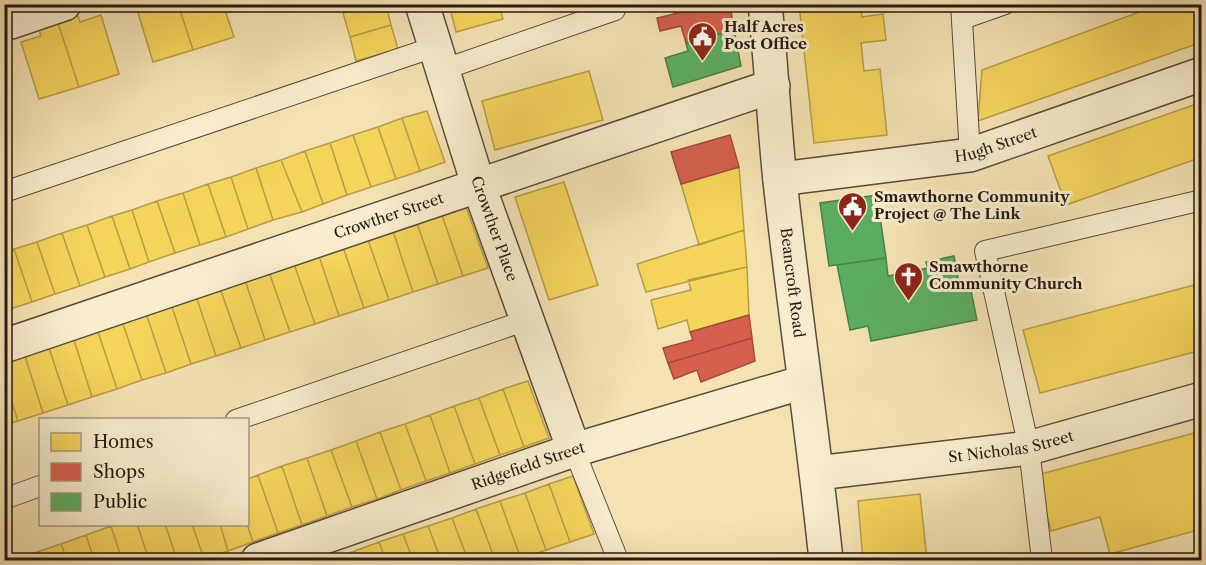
<svg xmlns="http://www.w3.org/2000/svg" width="1206" height="565" font-family="'Libre Caslon Text',serif">
  <style>
    .homes { fill: #f6d55c; stroke: #b89d46; stroke-width: 1.5 }
    .shops { fill: #d6604d; stroke: #a14b3c; stroke-width: 1.5 }
    .public { fill: #5aae61; stroke: #4a814a; stroke-width: 1.5 }
    .lines { fill: none; stroke-linecap: round; stroke-linejoin: round }
    .service-casing { stroke: #5a4c3c; stroke-width: 22 }
    .minor-casing { stroke: #5a4c3c; stroke-width: 36 }
    .service { stroke: #f8edce; stroke-width: 20 }
    .minor { stroke: #f8edce; stroke-width: 33 }
    .labels { text-anchor: middle; stroke-width: 6; stroke-linejoin: round; paint-order: stroke }
    .poi-label { font-size: 15px; font-weight: bold; fill: #261914; stroke: #f8edce; text-anchor: start }
    .street-label { font-size: 15px; fill: #261914; stroke: #f8edce }
  </style>
  <rect width="100%" height="100%" fill="#f5e3b4"/>
  <filter id="stains"><feTurbulence type="fractalNoise" baseFrequency=".00333" numOctaves="4"/><feColorMatrix values="0 0 0 0 .2 0 0 0 0 .09 0 0 0 0 .02 0 0 0 .5 -.17"/></filter>
  <radialGradient id="worn" r=".72"><stop offset=".6" stop-color="#630" stop-opacity="0"/><stop offset="1" stop-color="#630" stop-opacity=".3"/></radialGradient>
  <!-- homes -->
  <path class="homes" d="M 139,4 L 178,4 L 193,50 L 153,62 L 136,6 Z
    M 178,4 L 223,4 L 234,37 L 193,50 Z
    M 340,4 L 372,4 L 343,13 Z
    M 372,4 L 386,4 L 391,25 L 350,37 L 343,13 Z
    M 449,4 L 499,4 L 503,19 L 456,32 Z
    M 799,4 L 860,4 L 862,17 L 883,14 L 886,40 L 861,43 L 864,71 L 880,69 L 887,135 L 814,143 Z
    M 1161,4 L 1202,4 L 1202,42 L 978,121 L 982,70 Z
    M 101,15 L 119,74 L 79,87 L 58,23 L 78,16 L 80,22 Z
    M 58,23 L 79,87 L 39,99 L 21,42 L 41,36 L 39,29 Z
    M 391,25 L 398,49 L 356,61 L 350,37 Z
    M 589,71 L 603,120 L 495,150 L 482,101 Z
    M 1202,102 L 1202,157 L 1066,205 L 1048,156 Z
    M 427,111 L 445,162 L 420,171 L 402,118 Z
    M 402,118 L 420,171 L 396,179 L 378,127 Z
    M 378,127 L 396,179 L 371,187 L 353,135 Z
    M 353,135 L 371,187 L 347,195 L 330,143 Z
    M 330,143 L 347,195 L 323,204 L 305,151 Z
    M 305,151 L 323,204 L 302,212 L 281,160 Z
    M 281,160 L 302,212 L 273,220 L 256,168 Z
    M 739,167 L 744,230 L 699,245 L 681,184 Z
    M 256,168 L 273,220 L 248,229 L 231,177 Z
    M 231,177 L 248,229 L 226,237 L 208,184 Z
    M 564,182 L 598,285 L 549,300 L 515,197 Z
    M 208,184 L 226,237 L 200,245 L 183,193 Z
    M 183,193 L 200,245 L 175,253 L 157,201 Z
    M 157,201 L 175,253 L 149,262 L 132,210 Z
    M 466,207 L 488,268 L 463,276 L 442,215 Z
    M 132,210 L 149,262 L 130,269 L 112,216 Z
    M 442,215 L 463,276 L 438,284 L 417,223 Z
    M 112,216 L 130,269 L 105,277 L 87,225 Z
    M 417,223 L 438,284 L 413,292 L 393,231 Z
    M 87,225 L 105,277 L 80,286 L 62,233 Z
    M 744,230 L 747,267 L 646,292 L 637,264 Z
    M 393,231 L 413,292 L 389,300 L 368,240 Z
    M 62,233 L 80,286 L 55,294 L 37,242 Z
    M 368,240 L 389,300 L 364,308 L 343,247 Z
    M 37,242 L 55,294 L 32,302 L 14,249 Z
    M 343,247 L 364,308 L 339,316 L 319,256 Z
    M 14,249 L 32,302 L 7,310 L 4,304 L 4,253 Z
    M 319,256 L 339,316 L 315,324 L 294,264 Z
    M 294,264 L 315,324 L 290,332 L 269,272 Z
    M 747,267 L 749,315 L 690,332 L 687,320 L 658,329 L 651,300 L 691,290 L 688,280 Z
    M 269,272 L 290,332 L 265,340 L 245,280 Z
    M 245,280 L 265,340 L 241,348 L 220,288 Z
    M 1202,283 L 1202,350 L 1040,393 L 1023,330 Z
    M 220,288 L 241,348 L 216,356 L 196,296 Z
    M 196,296 L 216,356 L 191,364 L 171,304 Z
    M 171,304 L 191,364 L 166,373 L 146,313 Z
    M 146,313 L 166,373 L 142,380 L 122,321 Z
    M 122,321 L 142,380 L 117,389 L 97,329 Z
    M 97,329 L 117,389 L 92,397 L 73,337 Z
    M 73,337 L 92,397 L 68,405 L 48,345 Z
    M 48,345 L 68,405 L 43,413 L 24,353 Z
    M 24,353 L 43,413 L 18,421 L 4,378 L 4,360 Z
    M 4,378 L 18,421 L 4,425 Z
    M 528,381 L 549,438 L 524,447 L 503,389 Z
    M 503,389 L 524,447 L 500,455 L 479,398 Z
    M 479,398 L 500,455 L 475,464 L 454,406 Z
    M 454,406 L 475,464 L 450,473 L 430,415 Z
    M 430,415 L 450,473 L 426,481 L 405,424 Z
    M 405,424 L 426,481 L 401,490 L 380,432 Z
    M 1202,431 L 1202,529 L 1110,554 L 1100,517 L 1051,531 L 1037,475 Z
    M 380,432 L 401,490 L 377,499 L 356,441 Z
    M 356,441 L 377,499 L 352,507 L 331,450 Z
    M 331,450 L 352,507 L 327,516 L 307,458 Z
    M 307,458 L 327,516 L 302,525 L 282,466 Z
    M 282,466 L 302,525 L 278,533 L 258,475 Z
    M 258,475 L 278,533 L 253,542 L 247,524 L 248,479 Z
    M 573,476 L 594,534 L 570,542 L 549,484 Z
    M 549,484 L 570,542 L 546,550 L 525,493 Z
    M 525,493 L 546,550 L 521,559 L 500,501 Z
    M 920,494 L 927,560 L 863,560 L 858,501 Z
    M 500,501 L 521,559 L 516,560 L 495,560 L 476,509 Z
    M 476,509 L 495,560 L 468,560 L 452,518 Z
    M 452,518 L 468,560 L 441,560 L 428,526 Z
    M 116,524 L 137,524 L 149,560 L 122,560 L 111,526 Z
    M 137,524 L 165,524 L 177,560 L 149,560 Z
    M 165,524 L 192,524 L 204,559 L 177,560 Z
    M 192,524 L 220,524 L 228,551 L 204,559 Z
    M 220,524 L 247,524 L 253,542 L 228,551 Z
    M 111,526 L 122,560 L 94,560 L 86,535 Z
    M 428,526 L 441,560 L 413,560 L 403,534 Z
    M 403,534 L 413,560 L 386,560 L 379,542 Z
    M 86,535 L 94,560 L 67,560 L 61,544 Z
    M 379,542 L 386,560 L 359,560 L 355,551 Z
    M 61,544 L 67,560 L 39,560 L 37,552 Z
    M 355,551 L 359,560 L 331,560 L 331,559 Z
    M 37,552 L 39,560 L 14,560 Z"/>
  <!-- shops -->
  <path class="shops" d="M 672,4 L 716,4 L 674,14 Z
    M 716,4 L 730,4 L 734,30 L 686,43 L 681,26 L 660,31 L 657,18 Z
    M 730,135 L 739,167 L 681,184 L 671,152 Z
    M 749,315 L 752,338 L 668,363 L 663,348 L 693,340 L 690,332 Z
    M 752,338 L 755,361 L 701,382 L 697,370 L 674,379 L 668,363 Z"/>
  <!-- public -->
  <path class="public" d="M 734,30 L 741,66 L 673,87 L 665,58 L 688,51 L 686,43 Z
    M 877,195 L 886,258 L 829,266 L 820,203 Z
    M 954,256 L 959,283 L 969,281 L 977,320 L 871,341 L 868,326 L 850,330 L 837,265 L 886,258 L 888,276 L 928,268 L 926,262 Z"/>
  <g class="lines">
    <defs>
      <path id="service" d="M 961,4 L 970,155
        M 962,19 L 1005,4
        M 442,70 L 615,10 L 613,4
        M 4,192 L 434,47
        M 236,420 L 527,320
        M 574,450 L 618,560
        M 4,499 L 40,486
        M 1042,560 L 1029,448 L 985,251 L 1202,200"/>
      <g id="minor">
        <path id="s1" d="M 422,4 L 478,184 L 574,450"/>
        <path id="s2" d="M 765,4 C 771,63 774,122 780,181 C 794,308 813,434 826,560"/>
        <path d="M 11,22 L 64,4"/>
        <path id="s3" d="M 780,179 L 970,155 L 1202,74"/>
        <path id="s4" d="M 4,346 L 773,86"/>
        <path id="s5" d="M 817,473 L 1029,448 L 1202,399"/>
        <path id="s6" d="M 258,560 L 574,450 L 804,382"/>
      </g>
    </defs>
    <!-- service casing -->
    <use href="#service" class="service-casing"/>
    <!-- minor casing -->
    <use href="#minor" class="minor-casing"/>
    <!-- service -->
    <use href="#service" class="service"/>
    <!-- minor -->
    <use href="#minor" class="minor"/>
  </g>
  <!-- icons -->
  <defs>
    <symbol id="civic-pin" viewBox="-11 -11 22 30"><path d="M0 17L-7.5 6A9.5 9.5 0 1 1 7.5 6Z" fill="#8f2418" stroke="#f8edce"/><path d="M-.6-6.5H3V-4.5H.6V-3L4-1V1h2V6H-6V1h2V-1L-.6-3ZM-1.2 2.5V6h2.4V2.5Z" fill="#fff"/></symbol>
    <symbol id="church-pin" viewBox="-11 -11 22 30"><path d="M0 17L-7.5 6A9.5 9.5 0 1 1 7.5 6Z" fill="#8f2418" stroke="#f8edce"/><path d="M-1.2-6h2.4v3.5h3.3v2.4h-3.3V6h-2.4V-.1h-3.3v-2.4h3.3Z" fill="#fff"/></symbol>
  </defs>
  <g fill-rule="evenodd">
    <use href="#civic-pin" x="686" y="20" width="33" height="45"/>
    <use href="#civic-pin" x="836" y="190" width="33" height="45"/>
    <use href="#church-pin" x="892" y="260" width="33" height="45"/>
  </g>
  <g class="labels">
    <!-- poi labels -->
    <g class="poi-label">
      <text x="724" y="32">Half Acres<tspan x="724" dy="17">Post Office</tspan></text>
      <text x="874" y="202">Smawthorne Community<tspan x="874" dy="17">Project @ The Link</tspan></text>
      <text x="929" y="272">Smawthorne<tspan x="929" dy="17">Community Church</tspan></text>
    </g>
    <!-- street labels -->
    <g class="street-label">
      <text dy="5" stroke="none"><textPath href="#s3" startOffset="219">Hugh Street</textPath></text>
      <text dy="5" stroke="none"><textPath href="#s4" startOffset="406">Crowther Street</textPath></text>
      <text dy="5" stroke="none"><textPath href="#s1" startOffset="236">Crowther Place</textPath></text>
      <text dy="5" stroke="none"><textPath href="#s2" startOffset="280">Beancroft Road</textPath></text>
      <text dy="5" stroke="none"><textPath href="#s5" startOffset="196">St Nicholas Street</textPath></text>
      <text dy="5" stroke="none"><textPath href="#s6" startOffset="286">Ridgefield Street</textPath></text>
    </g>
  </g>
  <!-- margin -->
  <rect width="1206" height="565" fill="none" stroke="#f5e3b4" stroke-width="24"/>
  <rect x="6" y="6" width="1194" height="553" fill="none" stroke="#261914" stroke-width="3"/>
  <rect x="12" y="12" width="1182" height="541" fill="none" stroke="#261914" stroke-width="1.5"/>
  <!-- legend -->
  <rect x="39" y="418" width="210" height="108" fill="#f8edce" stroke="#a49884" stroke-width="1.5"/>
  <rect x="51" y="433" width="30" height="18" fill="#f6d55c" stroke="#a49884" stroke-width="1.5"/>
  <text x="93" y="448" font-size="18" fill="#261914">Homes</text>
  <rect x="51" y="463" width="30" height="18" fill="#d6604d" stroke="#a49884" stroke-width="1.5"/>
  <text x="93" y="478" font-size="18" fill="#261914">Shops</text>
  <rect x="51" y="493" width="30" height="18" fill="#5aae61" stroke="#a49884" stroke-width="1.5"/>
  <text x="93" y="508" font-size="18" fill="#261914">Public</text>
  <rect width="100%" height="100%" filter="url(#stains)"/>
  <rect width="100%" height="100%" fill="url(#worn)"/>
</svg>
